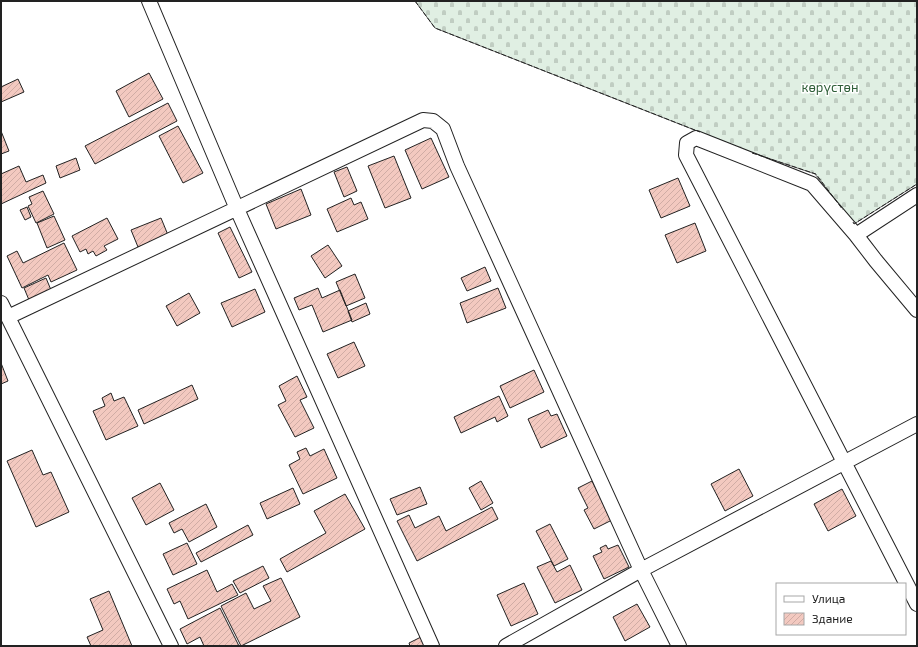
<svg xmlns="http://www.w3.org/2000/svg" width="918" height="647" font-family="'Exo 2',sans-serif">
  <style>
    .cemetery { fill: url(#cemetery-stones); stroke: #6f6f6f }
    .building { fill: url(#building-hatch); stroke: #222 }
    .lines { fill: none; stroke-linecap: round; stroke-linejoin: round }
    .minor-casing { stroke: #222; stroke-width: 16 }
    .minor { stroke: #fff; stroke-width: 14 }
    .fence { stroke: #222; stroke-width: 1; stroke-dasharray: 5 2; stroke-linecap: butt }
    .labels { text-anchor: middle; stroke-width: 3; stroke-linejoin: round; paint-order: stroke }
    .park-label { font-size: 13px; fill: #2f5e38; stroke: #fff }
  </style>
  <defs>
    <pattern id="cemetery-stones" width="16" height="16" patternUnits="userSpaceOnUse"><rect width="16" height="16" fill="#e0efe3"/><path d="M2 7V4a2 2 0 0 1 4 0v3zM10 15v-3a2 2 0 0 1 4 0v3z" fill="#c0cdc2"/></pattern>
    <pattern id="building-hatch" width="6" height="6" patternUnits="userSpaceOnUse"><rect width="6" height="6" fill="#f3c9c0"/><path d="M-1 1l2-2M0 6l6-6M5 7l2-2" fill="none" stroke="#d0aca5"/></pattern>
  </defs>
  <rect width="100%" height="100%" fill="#fff"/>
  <!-- cemetery -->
  <path class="cemetery" d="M 415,1 L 917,1 L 917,184 L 854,224 L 815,174 L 753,153 L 435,28 Z"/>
  <!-- building -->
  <path class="building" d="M 149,73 L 163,99 L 129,117 L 116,91 Z
    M 18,79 L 24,92 L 1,102 L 1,87 Z
    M 168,103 L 177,121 L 95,164 L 85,146 Z
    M 178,126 L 203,173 L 183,183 L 159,136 Z
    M 1,131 L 9,151 L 1,154 Z
    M 431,138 L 449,177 L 422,189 L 405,150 Z
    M 394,156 L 411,198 L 385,208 L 368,166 Z
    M 76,158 L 80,170 L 60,178 L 56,166 Z
    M 19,166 L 26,182 L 43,175 L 46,183 L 1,204 L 1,174 Z
    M 347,167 L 357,191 L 344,197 L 334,172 Z
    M 678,178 L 690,206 L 661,218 L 649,190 Z
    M 301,189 L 311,215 L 276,229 L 266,204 Z
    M 43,191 L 54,214 L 36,223 L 28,206 L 32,204 L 29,197 Z
    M 351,198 L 354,205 L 361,202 L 368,219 L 337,232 L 327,209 Z
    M 27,207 L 31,217 L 25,220 L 20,210 Z
    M 54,216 L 65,240 L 47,248 L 37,223 Z
    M 107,218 L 118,239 L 104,246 L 107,250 L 96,256 L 93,251 L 88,254 L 86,249 L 80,252 L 72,236 Z
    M 161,218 L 168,235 L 138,247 L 131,230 Z
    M 695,223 L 706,251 L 677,263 L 665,235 Z
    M 230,227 L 252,272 L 239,278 L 218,233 Z
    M 64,243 L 77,270 L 51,282 L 48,275 L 22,288 L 7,256 L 17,251 L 23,263 Z
    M 328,245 L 342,266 L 325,278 L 311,256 Z
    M 485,267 L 491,281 L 467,291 L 461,278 Z
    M 355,274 L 365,298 L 346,306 L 336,282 Z
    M 46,278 L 51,290 L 29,300 L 24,288 Z
    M 318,288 L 322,298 L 340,290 L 352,320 L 323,332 L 312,305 L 299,310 L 294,298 Z
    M 498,288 L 506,308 L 467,323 L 460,303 Z
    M 255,289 L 265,312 L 232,327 L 221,303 Z
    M 189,293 L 200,313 L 177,326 L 166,306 Z
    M 366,303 L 370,314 L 352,322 L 348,311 Z
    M 354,342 L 365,366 L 338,378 L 327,354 Z
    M 1,363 L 8,381 L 1,384 Z
    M 534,370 L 544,392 L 510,408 L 500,386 Z
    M 297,376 L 307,397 L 300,400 L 314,428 L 295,437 L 278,405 L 286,401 L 279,386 Z
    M 192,385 L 198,399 L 144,424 L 138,410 Z
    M 111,393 L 114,401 L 124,397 L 138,426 L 106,440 L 93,411 L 105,406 L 102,398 Z
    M 499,396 L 508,416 L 497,422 L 495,417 L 461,433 L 454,417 Z
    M 548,410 L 551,416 L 557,414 L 567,436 L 541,448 L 528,419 Z
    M 306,448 L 310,456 L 324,449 L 337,478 L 303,494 L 289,465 L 300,459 L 297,452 Z
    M 32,450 L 43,475 L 51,472 L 69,512 L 36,527 L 7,461 Z
    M 739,469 L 753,496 L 725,511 L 711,484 Z
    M 481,481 L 493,503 L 481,510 L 469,488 Z
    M 592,481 L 612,520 L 594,529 L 584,510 L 588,508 L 578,488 Z
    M 160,483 L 174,510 L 146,525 L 132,498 Z
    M 420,487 L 427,504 L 397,515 L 390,499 Z
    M 293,488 L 300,504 L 267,519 L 260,503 Z
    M 842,489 L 856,516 L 828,531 L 814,504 Z
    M 345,494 L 365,529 L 287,572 L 280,559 L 326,533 L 314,511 Z
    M 206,504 L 217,527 L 189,542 L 182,529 L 174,533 L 169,523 Z
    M 492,507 L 498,519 L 417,561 L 397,521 L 409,515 L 415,528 L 439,516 L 446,531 Z
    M 550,524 L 568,559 L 554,566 L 536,531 Z
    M 248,525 L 253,535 L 201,562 L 196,553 Z
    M 187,543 L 197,564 L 173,575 L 163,554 Z
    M 606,545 L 608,549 L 618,545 L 629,567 L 604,579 L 593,556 L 602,552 L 600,548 Z
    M 551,561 L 557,572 L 570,565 L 582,590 L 555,603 L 537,567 Z
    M 263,566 L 269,578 L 240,593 L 233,581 Z
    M 207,570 L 217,592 L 232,584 L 238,595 L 188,619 L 180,601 L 174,604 L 167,589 Z
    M 281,578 L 300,617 L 241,646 L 221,606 L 246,593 L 254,609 L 271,601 L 263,586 Z
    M 524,583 L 538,614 L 511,626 L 497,595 Z
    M 109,591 L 132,646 L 91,646 L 87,637 L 103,630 L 90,599 Z
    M 637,604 L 650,627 L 625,641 L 613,617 Z
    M 220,608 L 239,646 L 204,646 L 200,637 L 187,644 L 180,629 Z
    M 421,637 L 425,646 L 410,646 L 409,643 Z"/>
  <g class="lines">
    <defs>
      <path id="minor" d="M 149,1 L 237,209 L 432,646
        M 856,235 L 917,195
        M 1,303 L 171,646
        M 917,310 L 876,261 L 856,235 L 812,184 L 696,138 L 687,143 L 686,155 L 917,604
        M 8,317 L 423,120 L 433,121 L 443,129 L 457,166 L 641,570 L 679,646
        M 506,646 L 641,570 L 917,424"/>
    </defs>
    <!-- minor casing -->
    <use href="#minor" class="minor-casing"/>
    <!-- minor -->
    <use href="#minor" class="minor"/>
    <!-- fence -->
    <path class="fence" d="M 415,1 L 435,28 L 700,132
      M 752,153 L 816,174 L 843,210
      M 853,222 L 854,224 L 917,184"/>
  </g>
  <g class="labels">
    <!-- park labels -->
    <g class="park-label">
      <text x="830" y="92">көрүстөн</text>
    </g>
  </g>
  <!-- border -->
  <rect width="918" height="647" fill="none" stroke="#222222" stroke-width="4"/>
  <!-- legend -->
  <rect x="776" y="583" width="130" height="52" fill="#ffffff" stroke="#a7a7a7"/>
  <rect x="784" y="596" width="20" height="6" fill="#ffffff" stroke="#a7a7a7"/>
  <text x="812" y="603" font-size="12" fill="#222222">Улица</text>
  <rect x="784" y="613" width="20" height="12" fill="url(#building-hatch)" stroke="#a7a7a7"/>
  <text x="812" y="623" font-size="12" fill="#222222">Здание</text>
</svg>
